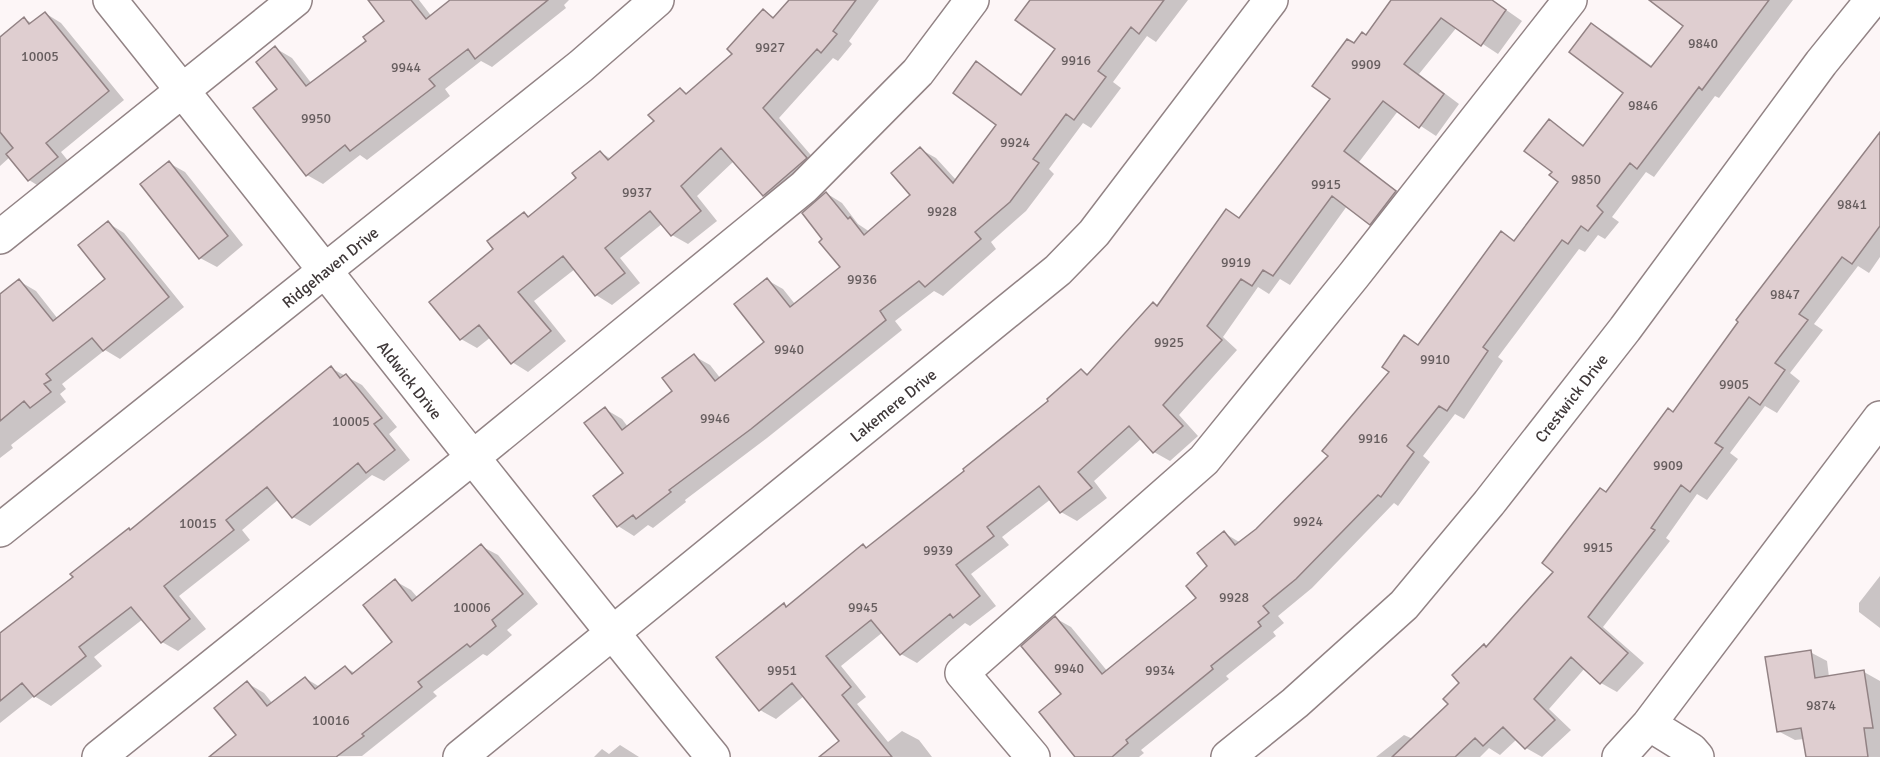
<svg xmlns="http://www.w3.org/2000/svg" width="1880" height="757" font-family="Signika,sans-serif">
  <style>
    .shadow { fill: #0003 }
    .building { fill: #dfced0; stroke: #928284; stroke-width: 1.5 }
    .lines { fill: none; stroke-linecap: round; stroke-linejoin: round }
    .minor-casing { stroke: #928385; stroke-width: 36 }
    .minor { stroke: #fff; stroke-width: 33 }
    .labels { text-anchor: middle; stroke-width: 6; stroke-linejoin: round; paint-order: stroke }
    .number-label { font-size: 14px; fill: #665d5e }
    .street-label { font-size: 16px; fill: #3e3738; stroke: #fff }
  </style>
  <rect width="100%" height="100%" fill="#fdf6f7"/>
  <!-- shadow -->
  <path class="shadow" d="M 373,0 L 419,0 L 432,17 L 453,0 L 569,0 L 564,5 L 566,8 L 492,67 L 481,61 L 445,89 L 450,96 L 367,160 L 360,155 L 323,184 L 307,175 L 279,90 L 275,48 L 292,58 L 312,84 L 368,41 L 386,21 Z
    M 791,0 L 879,0 L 849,41 L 852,44 L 838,61 L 833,58 L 779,118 L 822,168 L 780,205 L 764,195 L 734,161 L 697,196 L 717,221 L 688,244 L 672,235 L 663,223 L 620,258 L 640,283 L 612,305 L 596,295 L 575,269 L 534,301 L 566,341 L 528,372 L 512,362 L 491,337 L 477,348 L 461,339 L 496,249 L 525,214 L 530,217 L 578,178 L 600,152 L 611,159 L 656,122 L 680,90 L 688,94 L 735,54 L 763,11 L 775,18 Z
    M 1031,0 L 1188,0 L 1156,42 L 1147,36 L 1113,82 L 1121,88 L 1091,128 L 1083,123 L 1049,169 L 1054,174 L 1026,211 L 991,242 L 996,249 L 943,296 L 934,291 L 895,321 L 902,330 L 767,438 L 685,500 L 686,502 L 653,528 L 648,525 L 634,536 L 618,526 L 625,474 L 605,409 L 622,419 L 628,427 L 674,391 L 694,356 L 710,365 L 721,379 L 766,342 L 767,280 L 783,289 L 795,304 L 842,268 L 824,240 L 826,193 L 842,203 L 858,224 L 870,232 L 912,195 L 920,149 L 936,158 L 957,181 L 998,125 L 976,63 L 1023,95 L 1057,49 Z
    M 1393,0 L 1492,0 L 1522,21 L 1498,54 L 1457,27 L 1419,74 L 1459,104 L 1436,136 L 1398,111 L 1359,162 L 1411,202 L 1387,233 L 1347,206 L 1290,285 L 1280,279 L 1269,294 L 1258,287 L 1223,337 L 1237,350 L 1179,415 L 1198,436 L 1170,461 L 1154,452 L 1142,438 L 1094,481 L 1107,498 L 1077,521 L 1061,512 L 1051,499 L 1002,537 L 1009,545 L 971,574 L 996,606 L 970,626 L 965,623 L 917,663 L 901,654 L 883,632 L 841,666 L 866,697 L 857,704 L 888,742 L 902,731 L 919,740 L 932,757 L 821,757 L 841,741 L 804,696 L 776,719 L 760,710 L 784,605 L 788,608 L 967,471 L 1050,401 L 1081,370 L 1089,375 L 1154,304 L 1158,307 L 1240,219 L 1332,99 L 1355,45 L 1367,37 Z
    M 1676,0 L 1793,0 L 1719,98 L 1715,96 L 1654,177 L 1646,172 L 1612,217 L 1619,222 L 1605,239 L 1598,235 L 1585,252 L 1579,249 L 1498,357 L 1503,361 L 1464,419 L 1455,414 L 1423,456 L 1430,462 L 1398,506 L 1394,503 L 1312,588 L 1278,616 L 1284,623 L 1273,632 L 1276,636 L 1226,676 L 1229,679 L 1141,750 L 1144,753 L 1139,757 L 1077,757 L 1063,694 L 1055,618 L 1071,627 L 1108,672 L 1198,599 L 1209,566 L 1224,533 L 1241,543 L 1257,530 L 1330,456 L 1419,346 L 1501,233 L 1515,241 L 1560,182 L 1554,171 L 1549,121 L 1585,146 L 1625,92 L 1592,25 L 1608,34 L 1653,67 L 1685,25 Z
    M 45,13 L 61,23 L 124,100 L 61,152 L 73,167 L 45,190 L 29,180 L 10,157 L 0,166 L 0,39 L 24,19 L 32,23 Z
    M 1880,134 L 1880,257 L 1869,273 L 1858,266 L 1814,324 L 1823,330 L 1790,373 L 1800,381 L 1777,413 L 1765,406 L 1730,453 L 1738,459 L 1707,500 L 1697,494 L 1666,538 L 1670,541 L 1603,627 L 1644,663 L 1617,692 L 1601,683 L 1585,668 L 1549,709 L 1571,730 L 1542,757 L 1526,748 L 1517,739 L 1500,755 L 1489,748 L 1480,757 L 1376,757 L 1404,735 L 1413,739 L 1450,704 L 1462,683 L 1487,648 L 1556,572 L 1607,494 L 1673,413 Z
    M 169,163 L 185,172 L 243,245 L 217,267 L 200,258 Z
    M 108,223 L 124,233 L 184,307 L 120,359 L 105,350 L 62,384 L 66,389 L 60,394 L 66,402 L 11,445 L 13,448 L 0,458 L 0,296 L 19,281 L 36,291 L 58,319 L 107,279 Z
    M 331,368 L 362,385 L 397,427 L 389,434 L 410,460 L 384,481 L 372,475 L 310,526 L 293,517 L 279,499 L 242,530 L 250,540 L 179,596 L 206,629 L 178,651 L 162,642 L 143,619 L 94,657 L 102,666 L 51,706 L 34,696 L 0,723 L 0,636 Z
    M 481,546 L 498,555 L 538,604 L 507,630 L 512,635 L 487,656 L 483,654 L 433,692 L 437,696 L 362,756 L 229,757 L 239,735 L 247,683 L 264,693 L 273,704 L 305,678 L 320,687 L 345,667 L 355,673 L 394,642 L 395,581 L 411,590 L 418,598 Z
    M 1880,576 L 1880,628 L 1859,612 L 1859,603 Z
    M 1810,652 L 1827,661 L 1829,677 L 1864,672 L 1880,681 L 1880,757 L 1807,757 L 1804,739 L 1795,740 L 1778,731 Z
    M 620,745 L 639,757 L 594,757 L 602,749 L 609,754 Z"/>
  <!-- building -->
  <path class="building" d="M 368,0 L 411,0 L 426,19 L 450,0 L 548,0 L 475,59 L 468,49 L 429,79 L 435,86 L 350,151 L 345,145 L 306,176 L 253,108 L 277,89 L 256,62 L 275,46 L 306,86 L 366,41 L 363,37 L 384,21 Z
    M 789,0 L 856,0 L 833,31 L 837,34 L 821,53 L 817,49 L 763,108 L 807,158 L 763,196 L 721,148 L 681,186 L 701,211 L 671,236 L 650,211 L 605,248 L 625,273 L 595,296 L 563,256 L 518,292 L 551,331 L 511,364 L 479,325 L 460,340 L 429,302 L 493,249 L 487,241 L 524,212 L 528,217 L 576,178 L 572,173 L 600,151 L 608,160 L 654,121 L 648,115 L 680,88 L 686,94 L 732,54 L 727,49 L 763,9 L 773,18 Z
    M 1030,0 L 1164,0 L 1139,34 L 1131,27 L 1098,71 L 1106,77 L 1074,120 L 1066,114 L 1033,159 L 1039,163 L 1010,202 L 975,232 L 981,239 L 925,287 L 919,281 L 880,311 L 886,320 L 751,429 L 669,490 L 671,492 L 636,519 L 633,515 L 617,527 L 593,496 L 623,473 L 584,423 L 605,407 L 622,430 L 672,391 L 662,378 L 694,354 L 715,381 L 764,342 L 734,304 L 767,278 L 790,307 L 840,267 L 819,242 L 822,239 L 802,213 L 826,192 L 848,219 L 850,217 L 864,235 L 910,195 L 891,173 L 920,147 L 953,183 L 996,125 L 953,93 L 976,61 L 1021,95 L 1055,49 L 1015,20 Z
    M 1391,0 L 1492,0 L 1506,10 L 1481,46 L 1441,18 L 1404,64 L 1444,94 L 1419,128 L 1383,101 L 1344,151 L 1396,191 L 1370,225 L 1332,196 L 1273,276 L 1263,270 L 1252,286 L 1241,279 L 1207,326 L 1222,340 L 1163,405 L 1183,426 L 1153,453 L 1129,426 L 1078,472 L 1092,488 L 1060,513 L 1039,486 L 987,527 L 994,536 L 956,565 L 980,596 L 953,618 L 950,614 L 900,655 L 871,620 L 826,656 L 851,687 L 842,695 L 892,757 L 819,757 L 839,741 L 792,683 L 759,711 L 716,657 L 784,603 L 786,607 L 863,544 L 866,548 L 964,471 L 963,469 L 1048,401 L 1047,399 L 1081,369 L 1087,375 L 1153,302 L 1157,306 L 1226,209 L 1239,218 L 1330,99 L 1312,86 L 1347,39 L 1354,43 L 1362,32 L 1366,35 Z
    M 1649,0 L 1769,0 L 1702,90 L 1699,87 L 1637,169 L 1630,163 L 1597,206 L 1603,212 L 1588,231 L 1581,226 L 1568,244 L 1562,240 L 1483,347 L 1488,351 L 1447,411 L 1439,406 L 1407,446 L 1414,452 L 1381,497 L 1378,495 L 1296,579 L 1263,606 L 1269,613 L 1258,622 L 1261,626 L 1211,666 L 1213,669 L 1126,740 L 1128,743 L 1112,757 L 1075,757 L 1039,712 L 1061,694 L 1021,646 L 1055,616 L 1102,674 L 1196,598 L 1186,586 L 1207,566 L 1197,553 L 1224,531 L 1235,545 L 1256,529 L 1328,456 L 1322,451 L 1389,372 L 1382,367 L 1404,335 L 1418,345 L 1501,231 L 1514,241 L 1558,182 L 1549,175 L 1552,172 L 1524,151 L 1549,119 L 1583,146 L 1623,93 L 1569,52 L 1591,23 L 1651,67 L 1683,26 Z
    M 45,12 L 109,91 L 46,143 L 58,157 L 28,181 L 6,154 L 13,148 L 0,132 L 0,37 L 24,17 L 29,24 Z
    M 1880,132 L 1880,226 L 1852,264 L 1842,257 L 1799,314 L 1808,320 L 1775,363 L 1785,370 L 1760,405 L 1749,397 L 1715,443 L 1723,448 L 1690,492 L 1681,485 L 1651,528 L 1655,530 L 1588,617 L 1628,653 L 1600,684 L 1571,657 L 1534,699 L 1555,720 L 1525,749 L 1503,727 L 1483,746 L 1475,738 L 1455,757 L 1392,757 L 1448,704 L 1443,699 L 1459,683 L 1452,675 L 1484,644 L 1486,647 L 1553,572 L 1542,563 L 1600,488 L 1606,492 L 1668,408 L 1673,412 L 1738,322 L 1736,320 Z
    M 169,161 L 228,236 L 199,259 L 140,184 Z
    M 108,221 L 169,297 L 103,351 L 92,338 L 46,374 L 51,380 L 44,384 L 51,392 L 30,408 L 24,401 L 0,421 L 0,294 L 19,279 L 53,321 L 105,279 L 78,245 Z
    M 331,366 L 340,378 L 346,374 L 382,418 L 374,424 L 395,450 L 366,473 L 358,463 L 292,518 L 267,487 L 226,520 L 234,530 L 164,586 L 190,619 L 161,643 L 131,607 L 79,647 L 86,656 L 34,697 L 22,683 L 0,701 L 0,633 L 73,577 L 70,574 L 129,528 L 130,530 Z
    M 481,544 L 523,594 L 492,620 L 496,626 L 470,647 L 467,644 L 418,682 L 422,687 L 362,734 L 364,736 L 336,757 L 209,757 L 236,735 L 214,708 L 247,681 L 267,706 L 305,677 L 315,689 L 345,666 L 352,674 L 392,642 L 363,605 L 395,579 L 412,601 Z
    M 1811,650 L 1815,678 L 1864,670 L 1873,728 L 1864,728 L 1868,757 L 1806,757 L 1801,728 L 1777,732 L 1765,657 Z"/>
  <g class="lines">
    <defs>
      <path id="minor" d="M 110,0 C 312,252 509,507 713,757
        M 0,237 L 295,0
        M 0,530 L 581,66 L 657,0
        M 1649,724 L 1691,750 L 1697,757
        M 99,757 L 472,458 L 804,187 L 918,72 L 972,0
        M 460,757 L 1058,270 L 1094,233 L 1271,0
        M 1033,757 L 962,673 L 1204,460 L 1354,275 L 1570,0
        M 1228,757 L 1295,703 L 1404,605 L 1489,503 L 1625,329 L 1821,63 L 1872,0
        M 1619,757 L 1649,724 L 1880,418"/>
    </defs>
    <!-- minor casing -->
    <use href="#minor" class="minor-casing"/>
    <!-- minor -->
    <use href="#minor" class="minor"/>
  </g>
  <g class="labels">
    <!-- number labels -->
    <g class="number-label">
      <text x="1703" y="48">9840</text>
      <text x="770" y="52">9927</text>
      <text x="40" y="61">10005</text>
      <text x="1076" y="65">9916</text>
      <text x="1366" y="69">9909</text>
      <text x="406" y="72">9944</text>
      <text x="1643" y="110">9846</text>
      <text x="316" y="123">9950</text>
      <text x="1015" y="147">9924</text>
      <text x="1586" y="184">9850</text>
      <text x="1326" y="189">9915</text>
      <text x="637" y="197">9937</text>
      <text x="1852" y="209">9841</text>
      <text x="942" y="216">9928</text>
      <text x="1236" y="267">9919</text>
      <text x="862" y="284">9936</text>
      <text x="1785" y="299">9847</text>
      <text x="1169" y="347">9925</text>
      <text x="789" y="354">9940</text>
      <text x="1435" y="364">9910</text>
      <text x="1734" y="389">9905</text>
      <text x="715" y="423">9946</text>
      <text x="351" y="426">10005</text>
      <text x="1373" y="443">9916</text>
      <text x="1668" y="470">9909</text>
      <text x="1308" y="526">9924</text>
      <text x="198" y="528">10015</text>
      <text x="1598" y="552">9915</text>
      <text x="938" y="555">9939</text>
      <text x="1234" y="602">9928</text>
      <text x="472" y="612">10006</text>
      <text x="863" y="612">9945</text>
      <text x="1069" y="673">9940</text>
      <text x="782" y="675">9951</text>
      <text x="1160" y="675">9934</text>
      <text x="1821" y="710">9874</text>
      <text x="331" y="725">10016</text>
    </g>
    <!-- street labels -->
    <g class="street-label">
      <text transform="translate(330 267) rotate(-39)" y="6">Ridgehaven Drive</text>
      <text transform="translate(410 380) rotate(52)" y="6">Aldwick Drive</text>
      <text transform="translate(1571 398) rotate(-52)" y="6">Crestwick Drive</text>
      <text transform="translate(893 405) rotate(-39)" y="6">Lakemere Drive</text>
    </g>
  </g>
</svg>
